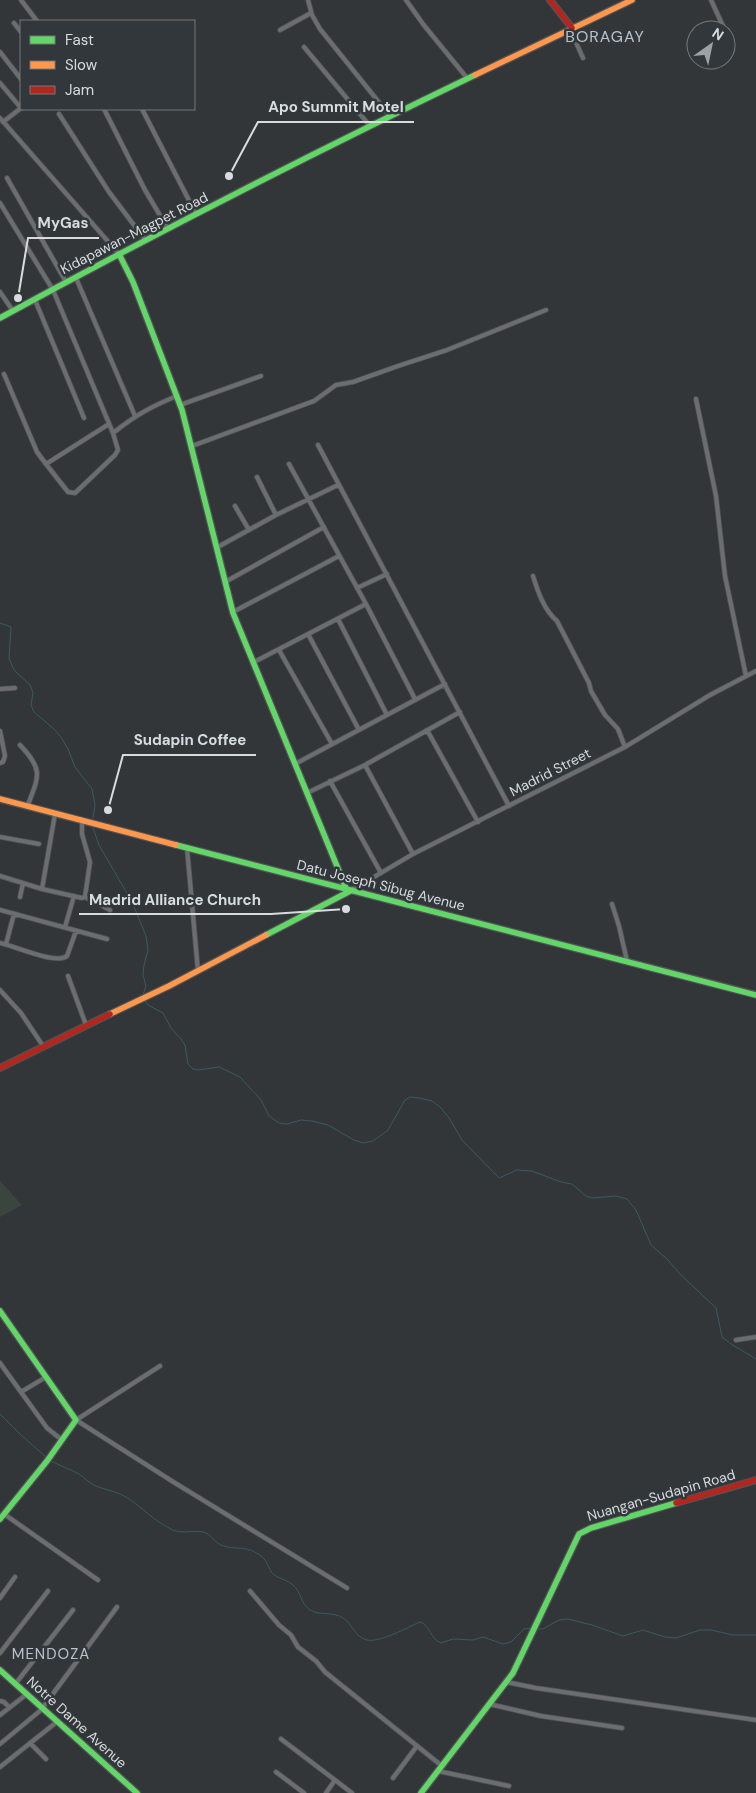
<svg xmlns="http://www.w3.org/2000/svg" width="756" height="1793" font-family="'DM Sans',sans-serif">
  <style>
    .green { fill: #3a463d }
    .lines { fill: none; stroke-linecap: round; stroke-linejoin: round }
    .stream { stroke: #395b60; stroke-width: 1 }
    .street-casing { stroke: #515456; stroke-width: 5.5 }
    .fast-casing { stroke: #515456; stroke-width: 8 }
    .slow-casing { stroke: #515456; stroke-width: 8 }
    .jam-casing { stroke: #515456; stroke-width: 8 }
    .street { stroke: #6b6d6f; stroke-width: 4 }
    .fast { stroke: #63d668; stroke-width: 5.5 }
    .slow { stroke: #ff974d; stroke-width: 5.5 }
    .jam { stroke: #b3261e; stroke-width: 5.5 }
    .labels { text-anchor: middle; stroke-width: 5; stroke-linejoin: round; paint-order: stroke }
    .street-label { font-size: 14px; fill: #d8dcde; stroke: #31373b }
    .neighbourhood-label { font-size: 15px; letter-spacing: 1px; fill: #bbc2c8; stroke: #31373b }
    .quarter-label { font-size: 16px; letter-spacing: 1px; fill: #bbc2c8; stroke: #31373b }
    .leader { fill: none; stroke: #d8dcde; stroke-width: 2 }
    .callout-dot { fill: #d8dcde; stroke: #31373b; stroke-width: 2 }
    .callout-label { font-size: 15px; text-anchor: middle; font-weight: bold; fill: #d8dcde; stroke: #31373b; stroke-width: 5; stroke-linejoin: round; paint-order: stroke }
  </style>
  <rect width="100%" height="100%" fill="#333639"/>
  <!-- green -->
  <path class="green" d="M 0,1181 L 22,1205 L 0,1217 Z"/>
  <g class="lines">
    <!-- stream -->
    <path class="stream" d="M 0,623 L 11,627 L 9,658 L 14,670 L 30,685 L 33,693 L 31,705 L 34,712 L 54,729 L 61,737 L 68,749 L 75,767 L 92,789 L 95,805 L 93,818
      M 93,828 L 99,845 L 132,902 L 146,936 L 148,950 L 144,965 L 143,975 L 146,986 L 143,995
      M 145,1001 L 148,1005 L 163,1013 L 171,1028 L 181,1039 L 185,1045 L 188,1064 L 193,1069 L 198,1070 L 219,1067 L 240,1077 L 261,1100 L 269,1116 L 279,1123 L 287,1124 L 301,1120 L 312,1121 L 328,1125 L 354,1140 L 363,1143 L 373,1141 L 388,1130 L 405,1100 L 410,1097 L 419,1098 L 432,1101 L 441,1108 L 449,1118 L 462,1140 L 499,1178 L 517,1170 L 532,1171 L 561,1182 L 572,1184 L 586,1196 L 592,1198 L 616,1196 L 627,1199 L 636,1210 L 651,1245 L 667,1259 L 682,1276 L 716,1308 L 722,1337 L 731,1344 L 756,1359
      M 0,1414 L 21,1435 L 46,1457
      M 51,1461 C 60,1466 70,1469 79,1474 C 84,1477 88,1482 94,1485 C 104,1490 116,1491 126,1497 C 142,1507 155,1522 173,1530 C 183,1534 192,1530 203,1532 C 211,1534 214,1542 221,1545 C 236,1551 245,1544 261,1556 C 268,1561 268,1569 273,1574 C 279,1579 288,1580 293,1585 C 301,1592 301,1604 310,1610 C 320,1616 333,1611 343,1618 C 353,1624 354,1637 367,1640 C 380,1643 408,1627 420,1622 C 431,1626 430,1639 441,1643 L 453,1639 L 473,1640 L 483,1637 L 503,1644 L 511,1642 L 524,1629 L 532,1628
      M 538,1629 L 543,1629 L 559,1620 L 568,1619 L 592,1625 L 623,1636 L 643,1630 L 665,1637 L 676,1638 L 700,1630 L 711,1630 L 733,1635 L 756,1635"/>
    <defs>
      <path id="street" d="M 21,0 L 37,21
        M 308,0 L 312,15 L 320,29 L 390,116
        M 406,0 L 423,24 L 467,78
        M 711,0 L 723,26
        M 14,23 L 21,32
        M 570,29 L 583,58
        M 280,30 L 311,13
        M 304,47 L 370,126
        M 0,52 L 21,79
        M 0,83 L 21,108
        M 104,109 L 145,190 L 168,229
        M 142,109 L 196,214
        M 59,114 L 109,192 L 146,241
        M 0,118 L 119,254
        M 3,122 L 21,108
        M 7,178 L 66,282
        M 0,203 L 53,290 L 113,433 L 118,450 L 115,455 L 75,493 L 68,492 L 46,464 L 109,424
        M 76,278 L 135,416
        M 0,292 L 13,311
        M 35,300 L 84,418
        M 4,374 L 37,452 L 46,464
        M 696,399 L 716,496 L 725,576 L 746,676
        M 180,405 L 261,376
        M 113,433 C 136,415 150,407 177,396
        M 318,445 L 509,806
        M 192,446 L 314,401 L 336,385 L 353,382 L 398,366 L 447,350 L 546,310
        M 289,464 L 366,604 L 415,699
        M 257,477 L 276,515
        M 235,506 L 249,530
        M 216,548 L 276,515 L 338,485
        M 533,576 C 538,592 544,610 557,621 L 589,683 L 591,691 L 605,715 L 618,729 L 625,747
        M 225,582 L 324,527
        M 357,588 L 387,574
        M 233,612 L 339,556
        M 338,619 L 387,715
        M 308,634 L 359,730
        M 279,650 L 332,744
        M 254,662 L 366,604
        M 0,689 L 15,688
        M 427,730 L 478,822
        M 0,731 L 5,756 L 3,762 L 0,763
        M 20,745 C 44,770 39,776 27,807
        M 295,764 L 445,684
        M 365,765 L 413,854
        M 330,781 L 381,873
        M 307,793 L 365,765 L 460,712
        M 82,821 L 82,834 L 90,862 L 85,897
        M 0,837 L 39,844
        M 187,848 L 198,971
        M 0,876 L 42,889 L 82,898 L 85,897 L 110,910
        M 42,889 L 55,814
        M 352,890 L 413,854 L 625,747 L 710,695 L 756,671
        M 20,897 L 23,883
        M 612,904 L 619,926 L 627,961
        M 0,910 L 107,939
        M 65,927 L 74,896
        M 0,943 C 15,946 56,965 67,956 L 76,931
        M 6,944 L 14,914
        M 68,976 L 86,1025
        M 0,990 L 21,1013 L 43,1046
        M 736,1340 L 756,1337
        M 0,1363 L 47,1428 L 62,1440
        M 160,1366 L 76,1420 L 175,1483 L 347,1588
        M 21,1392 L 46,1377
        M 4,1514 L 98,1580
        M 250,1591 L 279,1625 L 291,1635 L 298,1647 L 316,1661 L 325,1672 L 442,1766
        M 0,1598 L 15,1577
        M 0,1653 L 48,1591
        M 506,1682 L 536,1688 L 756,1720
        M 16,1683 L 73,1610
        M 0,1701 L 4,1702 L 9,1707
        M 489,1704 L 541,1716 L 622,1728
        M 0,1715 L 27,1694
        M 281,1739 L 352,1793
        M 30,1743 L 46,1759
        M 0,1744 L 41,1710 L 117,1607
        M 0,1767 L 58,1721
        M 438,1771 L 509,1786
        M 276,1772 L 304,1793
        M 393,1778 L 417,1746
        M 326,1793 L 335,1780"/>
      <path id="fast" d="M 119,254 L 133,282 L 182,410 L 233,613 L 346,888
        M 0,318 C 156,233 315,152 475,75
        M 176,845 L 756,995
        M 266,935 L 352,890
        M 0,1311 L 76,1420 L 47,1461 L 0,1519
        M 0,1670 L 137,1793
        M 421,1793 L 513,1673 L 579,1534 L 591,1528 L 676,1503"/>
      <path id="slow" d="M 475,75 L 632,0
        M 0,799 L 176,845
        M 110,1014 L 169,986 L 266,935"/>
      <path id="jam" d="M 550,0 L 572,28
        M 0,1068 L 110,1014
        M 676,1503 L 756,1480"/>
    </defs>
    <!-- street casing -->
    <use href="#street" class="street-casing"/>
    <!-- fast casing -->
    <use href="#fast" class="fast-casing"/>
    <!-- slow casing -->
    <use href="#slow" class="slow-casing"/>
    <!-- jam casing -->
    <use href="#jam" class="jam-casing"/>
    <!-- street -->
    <use href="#street" class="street"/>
    <!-- fast -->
    <use href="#fast" class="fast"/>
    <!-- slow -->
    <use href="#slow" class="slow"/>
    <!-- jam -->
    <use href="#jam" class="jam"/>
  </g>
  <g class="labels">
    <!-- street labels -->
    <g class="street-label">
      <text transform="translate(134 233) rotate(-27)" y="5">Kidapawan-Magpet Road</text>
      <text transform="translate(550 772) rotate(-27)" y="5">Madrid Street</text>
      <text transform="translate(381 885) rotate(14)" y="5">Datu Joseph Sibug Avenue</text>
      <text transform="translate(661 1495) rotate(-16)" y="5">Nuangan-Sudapin Road</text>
      <text transform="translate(77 1722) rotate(42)" y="5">Notre Dame Avenue</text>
    </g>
    <!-- neighbourhood labels -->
    <g class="neighbourhood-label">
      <text x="51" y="1659">MENDOZA</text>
    </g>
    <!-- quarter labels -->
    <g class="quarter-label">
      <text x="605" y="42">BORAGAY</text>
    </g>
  </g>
  <!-- callouts -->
  <path class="leader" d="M229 176L258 122H414M18 298L28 238H99M108 810L123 755H256M346 909L271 914H79"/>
  <g class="callout-dot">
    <circle cx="229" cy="176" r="5"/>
    <circle cx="18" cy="298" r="5"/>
    <circle cx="108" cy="810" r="5"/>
    <circle cx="346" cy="909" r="5"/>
  </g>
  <g class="callout-label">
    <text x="336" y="112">Apo Summit Motel</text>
    <text x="63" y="228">MyGas</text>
    <text x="190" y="745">Sudapin Coffee</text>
    <text x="175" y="905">Madrid Alliance Church</text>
  </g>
  <!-- legend -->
  <rect x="20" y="20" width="175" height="90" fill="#31373b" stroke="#74797c"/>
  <rect x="30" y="36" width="25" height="8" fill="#63d668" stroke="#74797c"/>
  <text x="65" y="45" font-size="15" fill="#d8dcde">Fast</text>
  <rect x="30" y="61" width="25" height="8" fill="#ff974d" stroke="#74797c"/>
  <text x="65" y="70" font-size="15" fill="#d8dcde">Slow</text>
  <rect x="30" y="86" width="25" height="8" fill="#b3261e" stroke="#74797c"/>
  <text x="65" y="95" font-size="15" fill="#d8dcde">Jam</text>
  <!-- north arrow -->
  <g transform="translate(711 45) rotate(33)"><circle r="24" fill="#31373b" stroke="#74797c"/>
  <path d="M0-4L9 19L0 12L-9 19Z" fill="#9ea2a4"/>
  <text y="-8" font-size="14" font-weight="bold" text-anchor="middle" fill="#d8dcde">N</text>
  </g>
</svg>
